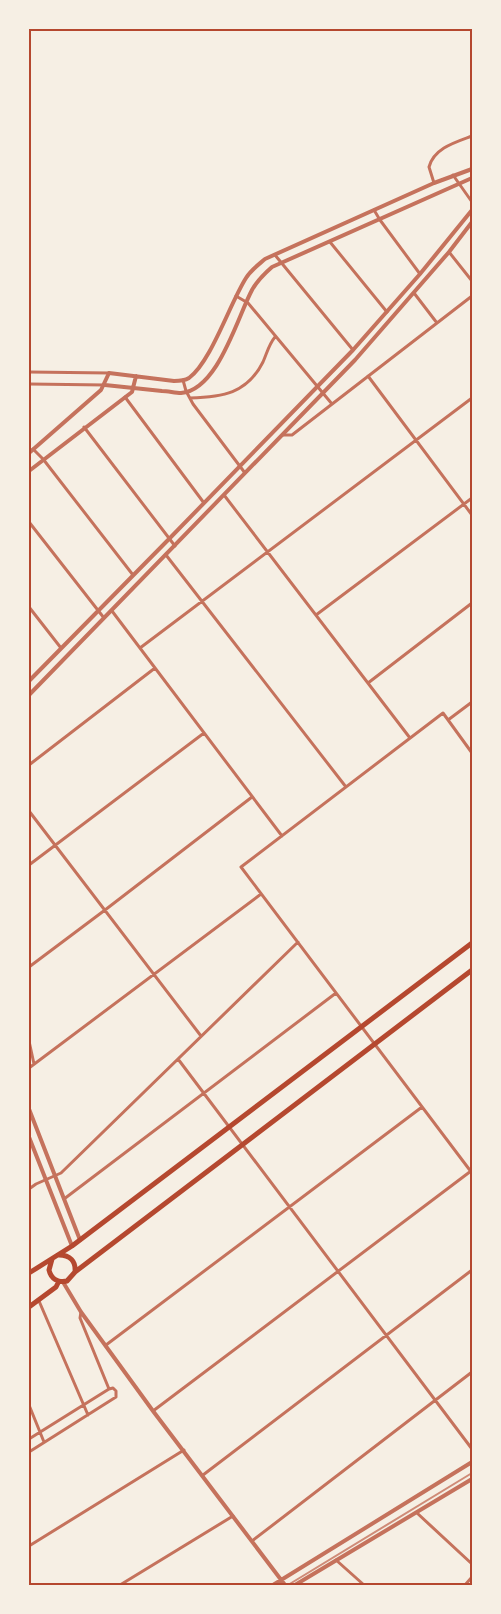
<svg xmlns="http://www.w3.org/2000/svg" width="501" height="1614" font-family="Poppins,sans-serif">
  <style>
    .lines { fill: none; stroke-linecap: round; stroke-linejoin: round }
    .minor { stroke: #c5725c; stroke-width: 3 }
    .tertiary { stroke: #c5725c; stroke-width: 4 }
    .primary { stroke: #b5482f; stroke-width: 5 }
    .rail { stroke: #cf8b77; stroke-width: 2 }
    .neatline { fill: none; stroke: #b5482f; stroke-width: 2 }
  </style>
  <rect width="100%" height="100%" fill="#f6efe4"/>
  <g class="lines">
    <!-- minor -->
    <path class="minor" d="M 453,175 L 472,202
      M 434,183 L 429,167 C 434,148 456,142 472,136
      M 374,210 L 380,220 L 420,274
      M 330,242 L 387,312
      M 449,252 L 472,281
      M 275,255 L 353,350
      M 414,293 L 437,323
      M 236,296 L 248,303 L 332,404
      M 29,372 L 109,373
      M 368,376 L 472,515
      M 183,380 L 186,391 L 193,404 L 245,473
      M 29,384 L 105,385
      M 125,397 L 204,503
      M 190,398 C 222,397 247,394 263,362 C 267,353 269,344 275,337
      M 84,427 L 175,546
      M 283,435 L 292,435 L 472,296
      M 33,449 L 43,459 L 133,575
      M 224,495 L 410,738
      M 29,522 L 104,618
      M 166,555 L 346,787
      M 29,607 L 61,648
      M 112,611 L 282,836
      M 316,615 L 472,498
      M 140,648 L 472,398
      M 368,683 L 472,603
      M 448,720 L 472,702
      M 472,753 L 443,713 L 241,867 L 472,1173
      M 29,765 L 155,668
      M 29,811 L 201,1036
      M 29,865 L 204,733
      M 29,967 L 105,910 L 252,797
      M 29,1041 L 34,1064
      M 178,1059 L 472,1449
      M 29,1068 L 261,894
      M 29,1189 L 36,1184 L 61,1173 L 298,942
      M 64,1199 L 336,993
      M 39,1301 L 88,1415
      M 81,1312 L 80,1318 L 109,1389
      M 106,1345 L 422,1107
      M 29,1405 L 44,1442
      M 153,1411 L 471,1171
      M 29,1439 L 109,1389 L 113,1388 L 116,1391 L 116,1397 L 29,1452
      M 203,1475 L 472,1270
      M 417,1513 L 472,1564
      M 252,1541 L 472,1372
      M 29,1546 L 184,1450
      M 336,1560 L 364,1585
      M 120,1585 L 233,1516
      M 465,1585 L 472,1577"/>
    <!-- tertiary -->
    <path class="tertiary" d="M 105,385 C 124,387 143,389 162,391 C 168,391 175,393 181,393 C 218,390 237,318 252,290 C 257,281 264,274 272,267 L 472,178
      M 29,453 L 101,390 L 109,373 L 174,381 C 179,381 184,381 189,378 C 211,362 230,303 246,278 C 251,270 258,265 265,259 L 434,183 L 472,169
      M 29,471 L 132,392 L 136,376
      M 29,681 L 169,539 L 353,350 L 420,274 L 472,210
      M 29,695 L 355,360 L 449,252 L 472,222
      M 29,1109 L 80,1240
      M 29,1137 L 72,1246
      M 63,1282 L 81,1312 L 153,1411 L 285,1585
      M 273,1585 L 472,1462
      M 295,1585 L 472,1479"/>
    <!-- primary -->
    <path class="primary" d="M 52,1259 L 49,1270 C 51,1279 58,1283 67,1281 L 75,1272 C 76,1261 70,1255 59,1255
      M 75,1272 L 472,970
      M 29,1273 L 72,1246 L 472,943
      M 29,1307 L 56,1287 L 59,1281"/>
    <!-- rail -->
    <path class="rail" d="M 288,1585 L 472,1473"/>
  </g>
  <!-- border -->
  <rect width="501" height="1614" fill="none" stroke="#f6efe4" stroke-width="60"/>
  <rect x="30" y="30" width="441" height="1554" class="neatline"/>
</svg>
